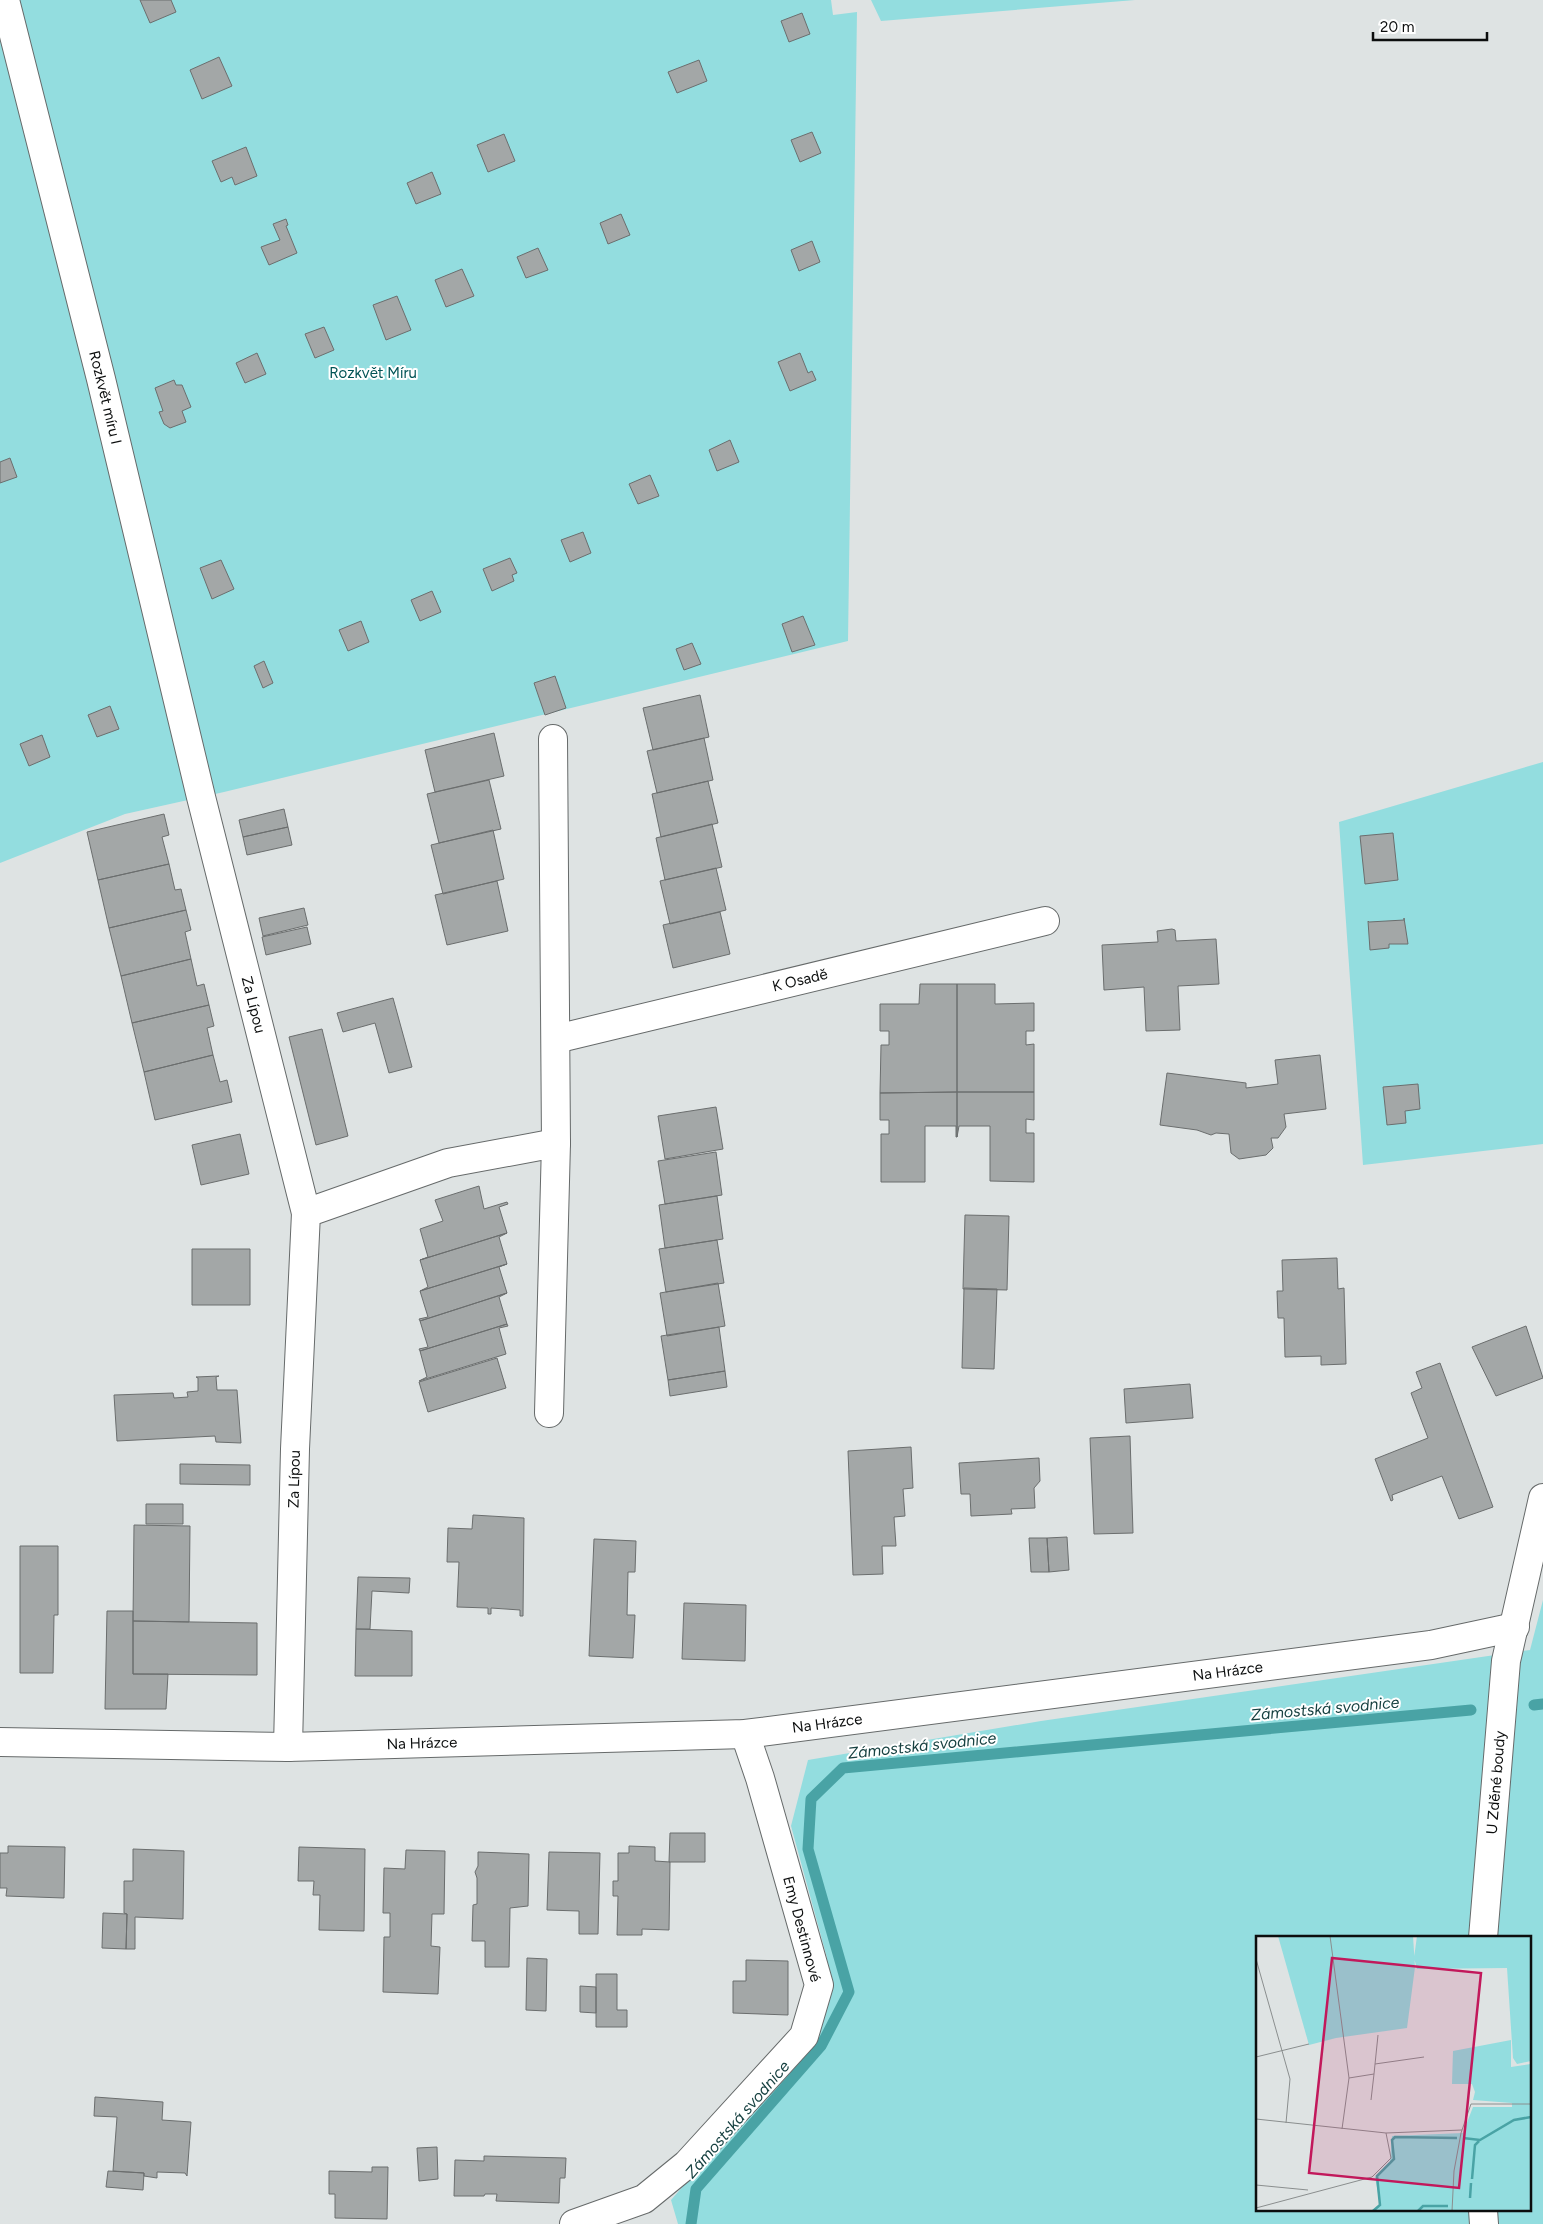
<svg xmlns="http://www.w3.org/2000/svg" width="1543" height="2224" font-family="Figtree,sans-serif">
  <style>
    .green { fill: #93dddf; fill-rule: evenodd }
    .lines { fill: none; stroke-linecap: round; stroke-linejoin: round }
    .stream { stroke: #49a3a5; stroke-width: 11 }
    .building { fill: #a3a7a7; stroke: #6b6e6e }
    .minor-casing { stroke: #666a6a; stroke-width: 30 }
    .minor { stroke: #fff; stroke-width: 28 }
    .labels { text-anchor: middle; stroke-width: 4; stroke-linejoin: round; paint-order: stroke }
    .park-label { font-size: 15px; fill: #005355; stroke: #fff }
    .street-label { font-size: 15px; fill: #0c0e0e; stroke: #fff }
    .water-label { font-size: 16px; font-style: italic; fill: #174141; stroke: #fff }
    .inset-river { fill: none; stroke: #49a3a5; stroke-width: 2.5 }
    .inset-road { fill: none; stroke: #8a8e8e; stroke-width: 1 }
    .view { fill: #c2185b; fill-opacity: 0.15; stroke: #c2185b; stroke-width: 2.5 }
    .inset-edge { fill: none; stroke: #0c0e0e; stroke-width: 2.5 }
  </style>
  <rect width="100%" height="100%" fill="#dee3e3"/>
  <!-- green -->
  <path class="green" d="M 0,0 L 831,0 L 833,15 L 857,12 L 848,641 L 224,792 L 125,814 L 0,863 Z
    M 871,0 L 1135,0 L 881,21 Z
    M 1543,762 L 1543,1144 L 1363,1165 L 1339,822 Z
    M 1543,1600 L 1543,2224 L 678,2224 L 671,2200 L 818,2030 L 827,1958 L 791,1826 L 808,1760 L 1041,1721 L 1530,1650 ZM 1257,1938 L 1529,1938 L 1529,2210 L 1257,2210 Z"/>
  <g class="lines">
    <!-- stream -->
    <path class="stream" d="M 1534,1705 L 1543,1704
      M 691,2224 L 696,2189 L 821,2046 L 849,1992 L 808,1849 L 811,1799 L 843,1768 L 1471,1710"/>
  </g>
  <!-- building -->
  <path class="building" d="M 140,0 L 171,0 L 176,12 L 150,23 Z
    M 802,13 L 810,34 L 789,42 L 781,21 Z
    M 219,57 L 232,86 L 202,99 L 190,70 Z
    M 699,60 L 707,81 L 677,93 L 668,72 Z
    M 812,132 L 821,153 L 800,162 L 791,140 Z
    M 504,134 L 515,161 L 488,172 L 477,145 Z
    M 246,147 L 257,176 L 235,185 L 232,177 L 221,182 L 212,161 Z
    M 432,172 L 441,194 L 416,204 L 407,183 Z
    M 621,214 L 630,235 L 608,244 L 600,223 Z
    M 286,219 L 288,225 L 286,226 L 297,253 L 269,265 L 261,247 L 280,240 L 273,224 Z
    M 812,241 L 820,262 L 799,271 L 791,250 Z
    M 538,248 L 548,270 L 526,278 L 517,257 Z
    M 462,269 L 474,296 L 446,307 L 435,280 Z
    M 397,296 L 411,330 L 386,340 L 373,305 Z
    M 324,327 L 334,350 L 315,358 L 305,334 Z
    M 257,353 L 266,374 L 245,383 L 236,363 Z
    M 800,353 L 808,373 L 812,371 L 816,380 L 790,391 L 778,362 Z
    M 174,380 L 176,385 L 182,385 L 191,407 L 182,411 L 186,422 L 170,428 L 164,424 L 159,412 L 163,411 L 155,388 Z
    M 730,440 L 739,462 L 717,471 L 709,450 Z
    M 10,458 L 17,477 L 0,483 L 0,462 Z
    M 650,475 L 659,496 L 638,504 L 629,484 Z
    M 583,532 L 591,553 L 570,562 L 561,540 Z
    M 510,558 L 517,573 L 512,575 L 514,581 L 492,591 L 483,569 Z
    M 221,560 L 234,589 L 212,599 L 200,568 Z
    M 432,591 L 441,612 L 420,621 L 411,600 Z
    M 803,616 L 815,645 L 792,652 L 782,624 Z
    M 361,621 L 369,642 L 348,651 L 339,630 Z
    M 692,643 L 701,664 L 684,670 L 676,649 Z
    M 264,661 L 273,683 L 263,688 L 254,666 Z
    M 555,676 L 566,708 L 545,715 L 534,683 Z
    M 700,695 L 709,737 L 653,750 L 643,708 Z
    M 110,706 L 119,729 L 97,737 L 88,715 Z
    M 494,733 L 504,776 L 435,792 L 425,750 Z
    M 42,735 L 50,757 L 29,766 L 20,744 Z
    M 704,738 L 713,780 L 657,793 L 647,751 Z
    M 489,780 L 501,829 L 439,843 L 427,794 Z
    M 708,781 L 718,823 L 661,837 L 652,794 Z
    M 284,809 L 288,827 L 243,837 L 239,820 Z
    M 164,814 L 169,835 L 162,837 L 169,864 L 98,880 L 87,832 Z
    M 712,824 L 722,867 L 665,880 L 656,838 Z
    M 288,827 L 292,845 L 247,855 L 243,837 Z
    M 493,830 L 504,879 L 443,894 L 431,845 Z
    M 1393,833 L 1398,880 L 1365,884 L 1360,836 Z
    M 169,864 L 175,890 L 181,889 L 186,910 L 109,928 L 98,880 Z
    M 716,868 L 726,910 L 670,924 L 660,881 Z
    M 497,881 L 508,931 L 447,945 L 435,895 Z
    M 304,908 L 308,925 L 263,936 L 259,918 Z
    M 186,910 L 191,930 L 185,932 L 191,959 L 121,976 L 109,928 Z
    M 720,912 L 730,954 L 673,968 L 663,925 Z
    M 1404,918 L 1408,944 L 1389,944 L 1389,948 L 1370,950 L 1368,921 L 1369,922 L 1404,920 Z
    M 307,927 L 311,944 L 266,955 L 262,937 Z
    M 1172,929 L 1175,930 L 1176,941 L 1216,939 L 1219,984 L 1178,986 L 1180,1030 L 1146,1031 L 1144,987 L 1104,990 L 1102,945 L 1158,942 L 1157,931 Z
    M 191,959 L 197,986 L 204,984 L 209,1005 L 132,1023 L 121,976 Z
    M 920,984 L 957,984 L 957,1092 L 880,1093 L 881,1045 L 889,1045 L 889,1031 L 880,1031 L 880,1004 L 919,1004 Z
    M 957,984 L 995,984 L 995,1004 L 1034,1003 L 1034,1031 L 1026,1031 L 1026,1045 L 1034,1044 L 1034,1092 L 957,1092 Z
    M 393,998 L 412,1067 L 389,1073 L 375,1023 L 343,1032 L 337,1013 Z
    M 209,1005 L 214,1026 L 207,1028 L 213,1055 L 144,1072 L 132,1023 Z
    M 322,1029 L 348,1136 L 316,1145 L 289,1037 Z
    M 213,1055 L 220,1082 L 227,1080 L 232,1102 L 155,1120 L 144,1072 Z
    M 1320,1055 L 1326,1109 L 1284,1114 L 1286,1127 L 1278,1138 L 1271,1138 L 1273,1148 L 1266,1155 L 1239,1159 L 1231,1153 L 1229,1134 L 1216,1133 L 1211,1135 L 1197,1130 L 1160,1125 L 1167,1073 L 1246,1083 L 1246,1088 L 1278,1084 L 1275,1060 Z
    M 1418,1084 L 1420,1109 L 1405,1111 L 1406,1123 L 1387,1125 L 1383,1087 Z
    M 957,1092 L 957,1137 L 956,1137 L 956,1126 L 925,1126 L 925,1182 L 881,1182 L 881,1134 L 889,1134 L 889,1120 L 880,1120 L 880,1093 Z
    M 957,1092 L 1034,1092 L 1034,1120 L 1026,1119 L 1026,1133 L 1034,1133 L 1034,1182 L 990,1181 L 990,1126 L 959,1126 L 957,1137 Z
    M 716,1107 L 723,1149 L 665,1159 L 658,1116 Z
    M 240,1134 L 249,1174 L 201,1185 L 192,1145 Z
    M 716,1152 L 722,1195 L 665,1204 L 658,1161 Z
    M 479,1186 L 484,1209 L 507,1202 L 508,1204 L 499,1207 L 507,1233 L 420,1260 L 428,1257 L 420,1229 L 443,1221 L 435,1200 Z
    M 717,1196 L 723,1239 L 665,1248 L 659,1205 Z
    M 965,1215 L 1009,1216 L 1007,1290 L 963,1289 Z
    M 507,1233 L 499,1237 L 507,1264 L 420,1291 L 428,1287 L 420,1260 Z
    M 717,1240 L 724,1283 L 666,1292 L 659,1249 Z
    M 192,1249 L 250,1249 L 250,1305 L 192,1305 Z
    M 1337,1258 L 1338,1289 L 1344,1288 L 1346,1364 L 1321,1365 L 1321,1356 L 1285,1357 L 1284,1318 L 1278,1318 L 1277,1291 L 1283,1291 L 1282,1260 Z
    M 507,1264 L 499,1267 L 507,1293 L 420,1321 L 419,1319 L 428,1317 L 420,1291 Z
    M 718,1283 L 725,1326 L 667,1336 L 660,1293 Z
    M 964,1288 L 997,1289 L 994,1369 L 962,1368 Z
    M 507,1293 L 499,1297 L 507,1324 L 420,1351 L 419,1349 L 428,1347 L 420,1321 Z
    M 507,1324 L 508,1326 L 499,1328 L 506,1354 L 419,1381 L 427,1377 L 420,1351 Z
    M 1526,1326 L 1543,1378 L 1496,1396 L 1472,1347 Z
    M 719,1327 L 725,1371 L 668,1380 L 661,1336 Z
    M 497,1358 L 506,1388 L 428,1412 L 419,1382 Z
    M 1440,1363 L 1493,1507 L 1459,1519 L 1442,1476 L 1392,1495 L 1393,1500 L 1391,1501 L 1375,1459 L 1428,1438 L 1411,1393 L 1422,1388 L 1416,1372 Z
    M 725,1371 L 727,1387 L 670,1396 L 668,1380 Z
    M 219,1376 L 216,1377 L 217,1390 L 237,1390 L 241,1443 L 216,1442 L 215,1436 L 117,1441 L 114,1395 L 173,1393 L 174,1398 L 188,1397 L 187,1392 L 198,1391 L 198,1378 L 196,1377 Z
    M 1190,1384 L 1193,1418 L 1126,1423 L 1124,1389 Z
    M 1130,1436 L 1133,1533 L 1094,1534 L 1090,1438 Z
    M 911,1447 L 913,1488 L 903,1489 L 905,1516 L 894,1517 L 896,1546 L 882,1546 L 883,1574 L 853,1575 L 848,1451 Z
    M 1039,1458 L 1040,1481 L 1034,1488 L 1035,1508 L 1011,1509 L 1012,1514 L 971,1516 L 970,1494 L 961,1494 L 959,1463 Z
    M 180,1464 L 250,1465 L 250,1485 L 180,1484 Z
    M 146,1504 L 183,1504 L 183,1524 L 146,1524 Z
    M 473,1515 L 524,1518 L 523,1616 L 520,1616 L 520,1610 L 491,1608 L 491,1614 L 488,1614 L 488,1608 L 457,1607 L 459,1562 L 447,1562 L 448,1528 L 472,1529 Z
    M 134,1525 L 190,1526 L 189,1622 L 133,1621 Z
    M 1067,1537 L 1069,1570 L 1049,1572 L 1047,1538 Z
    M 1029,1538 L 1047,1538 L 1049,1572 L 1031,1572 Z
    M 594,1539 L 636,1541 L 635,1572 L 628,1572 L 627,1615 L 635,1615 L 633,1658 L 589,1656 Z
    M 20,1546 L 58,1546 L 58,1615 L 54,1615 L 53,1673 L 20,1673 Z
    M 358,1577 L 410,1578 L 409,1593 L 372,1591 L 370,1629 L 356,1629 Z
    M 684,1603 L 746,1605 L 745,1661 L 682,1659 Z
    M 107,1611 L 133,1611 L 133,1674 L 168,1674 L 166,1709 L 105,1709 Z
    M 133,1621 L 257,1623 L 257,1675 L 133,1674 Z
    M 356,1629 L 412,1631 L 412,1676 L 355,1676 Z
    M 670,1833 L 705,1833 L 705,1862 L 669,1862 Z
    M 8,1846 L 65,1847 L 64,1898 L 6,1896 L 7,1888 L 0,1888 L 0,1853 L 8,1853 Z
    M 629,1846 L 655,1847 L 655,1861 L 670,1862 L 669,1930 L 642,1929 L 642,1935 L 617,1935 L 618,1896 L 613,1896 L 613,1881 L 618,1881 L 618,1853 L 629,1853 Z
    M 299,1847 L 365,1849 L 364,1931 L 319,1930 L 320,1895 L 313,1895 L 314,1881 L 298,1881 Z
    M 133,1849 L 184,1851 L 183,1919 L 135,1917 L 135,1949 L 126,1949 L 127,1914 L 124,1913 L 124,1881 L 133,1881 Z
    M 406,1850 L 445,1851 L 444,1914 L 432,1914 L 431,1946 L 440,1947 L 438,1994 L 383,1992 L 384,1937 L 390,1937 L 390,1913 L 383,1913 L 384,1868 L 405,1869 Z
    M 478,1852 L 529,1854 L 528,1906 L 510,1908 L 509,1967 L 485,1967 L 485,1941 L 472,1941 L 473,1905 L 477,1904 L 477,1878 L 475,1872 L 478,1866 Z
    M 549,1852 L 600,1853 L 598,1934 L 579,1934 L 579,1911 L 547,1910 Z
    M 103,1913 L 127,1914 L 126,1949 L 102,1948 Z
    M 527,1958 L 547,1959 L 546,2011 L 526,2010 Z
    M 746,1960 L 788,1961 L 788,2015 L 733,2013 L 733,1981 L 746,1981 Z
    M 596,1974 L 617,1974 L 617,2010 L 627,2010 L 627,2027 L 596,2027 Z
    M 580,1986 L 596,1987 L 596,2013 L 580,2012 Z
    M 95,2097 L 163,2102 L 162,2120 L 191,2122 L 187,2176 L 185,2173 L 157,2172 L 157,2178 L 144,2176 L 144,2173 L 113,2171 L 117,2117 L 94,2116 Z
    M 437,2147 L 438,2179 L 419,2181 L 417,2148 Z
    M 484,2156 L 566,2158 L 565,2178 L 560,2178 L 559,2203 L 496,2201 L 497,2194 L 485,2194 L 484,2196 L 454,2196 L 455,2160 L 484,2161 Z
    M 372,2167 L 388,2167 L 387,2219 L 335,2218 L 335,2194 L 329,2194 L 329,2171 L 372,2172 Z
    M 108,2171 L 144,2173 L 143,2190 L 106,2187 Z"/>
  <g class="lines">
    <defs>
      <g id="minor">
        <path id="s1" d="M 5,0 L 101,379 L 201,797 L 306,1213"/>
        <path d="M 553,739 L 556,1143"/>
        <path id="s2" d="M 556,1039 L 1045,921"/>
        <path id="s3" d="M 0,1742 L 288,1747 L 745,1734 L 1431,1645 L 1515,1627"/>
        <path id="s4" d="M 288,1747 L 295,1449 L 306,1213 L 448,1163 L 556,1143 L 549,1413"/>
        <path id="s5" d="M 1483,1938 L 1506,1661 L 1543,1498"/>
        <path d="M 1483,2210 L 1484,2224"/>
        <path d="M 574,2224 L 644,2199 L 687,2164 L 804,2036 L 819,1985 L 760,1778 L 745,1734"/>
      </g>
    </defs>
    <!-- minor casing -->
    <use href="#minor" class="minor-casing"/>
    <!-- minor -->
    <use href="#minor" class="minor"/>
  </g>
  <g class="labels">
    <!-- park labels -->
    <g class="park-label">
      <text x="373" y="378">Rozkvět Míru</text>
    </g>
    <!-- street labels -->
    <g class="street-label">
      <text dy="5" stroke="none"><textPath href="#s1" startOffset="410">Rozkvět míru I</textPath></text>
      <text dy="5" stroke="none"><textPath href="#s2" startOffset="251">K Osadě</textPath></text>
      <text dy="5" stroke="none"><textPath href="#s1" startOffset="1035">Za Lípou</textPath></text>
      <text dy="5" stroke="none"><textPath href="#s4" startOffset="268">Za Lípou</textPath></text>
      <text dy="5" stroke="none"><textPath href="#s3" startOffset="1232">Na Hrázce</textPath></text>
      <text dy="5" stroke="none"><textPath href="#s3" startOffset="828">Na Hrázce</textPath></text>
      <text dy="5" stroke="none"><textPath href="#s3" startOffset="422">Na Hrázce</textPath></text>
      <text dy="5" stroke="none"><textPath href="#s5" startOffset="156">U Zděné boudy</textPath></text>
      <text transform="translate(802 1929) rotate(75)" y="5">Emy Destinnové</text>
    </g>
    <!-- water labels -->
    <g class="water-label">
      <text transform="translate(1325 1708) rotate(-5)" y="6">Zámostská svodnice</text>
      <text transform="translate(922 1745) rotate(-6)" y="6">Zámostská svodnice</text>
      <text transform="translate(737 2119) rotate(-49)" y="6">Zámostská svodnice</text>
    </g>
  </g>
  <!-- overview -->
  <g transform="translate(1256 1936)">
    <rect width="275" height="275" fill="#dee3e3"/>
    <path d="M 22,0 L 157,0 L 159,31 L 151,92 L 80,102 L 53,109 ZM 161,0 L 275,0 L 275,125 L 261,128 L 257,122 L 251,32 L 161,33 L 158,22 ZM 255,104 L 255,131 L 275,128 L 275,275 L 115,275 L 124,268 L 119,241 L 134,226 L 136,200 L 207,197 L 217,171 L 256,171 L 256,167 L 217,164 L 219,156 L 216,148 L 196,148 L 197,115 Z" fill="#93dddf"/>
    <path class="inset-river" d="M 207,202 L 224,204 L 258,184 L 275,181M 216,243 L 219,209 L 223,205M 214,262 L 215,247M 117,275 L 124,269 L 121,240 L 138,223 L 136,204 L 139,201 L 201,202M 162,275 L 167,270 L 192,270"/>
    <path class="inset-road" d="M 74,0 L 93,142M 0,23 L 34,143 L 30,187M 0,121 L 53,108M 119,128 L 168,121M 118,138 L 122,99M 0,183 L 130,197 L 206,194M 86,193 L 93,142 L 118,138 L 115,164M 0,249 L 52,254M 0,272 L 116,241 L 135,222 L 130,197M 196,275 L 198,235 L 205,197 L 215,168 L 275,168"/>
    <path class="view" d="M 76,22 L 225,37 L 203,252 L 53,237 Z"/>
    <rect width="275" height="275" class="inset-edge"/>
  </g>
  <!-- scale -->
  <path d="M1373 32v8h114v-8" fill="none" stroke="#0c0e0e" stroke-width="2.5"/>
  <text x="1380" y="32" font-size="15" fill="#0c0e0e" stroke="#ffffff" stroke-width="4" paint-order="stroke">20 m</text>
</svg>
